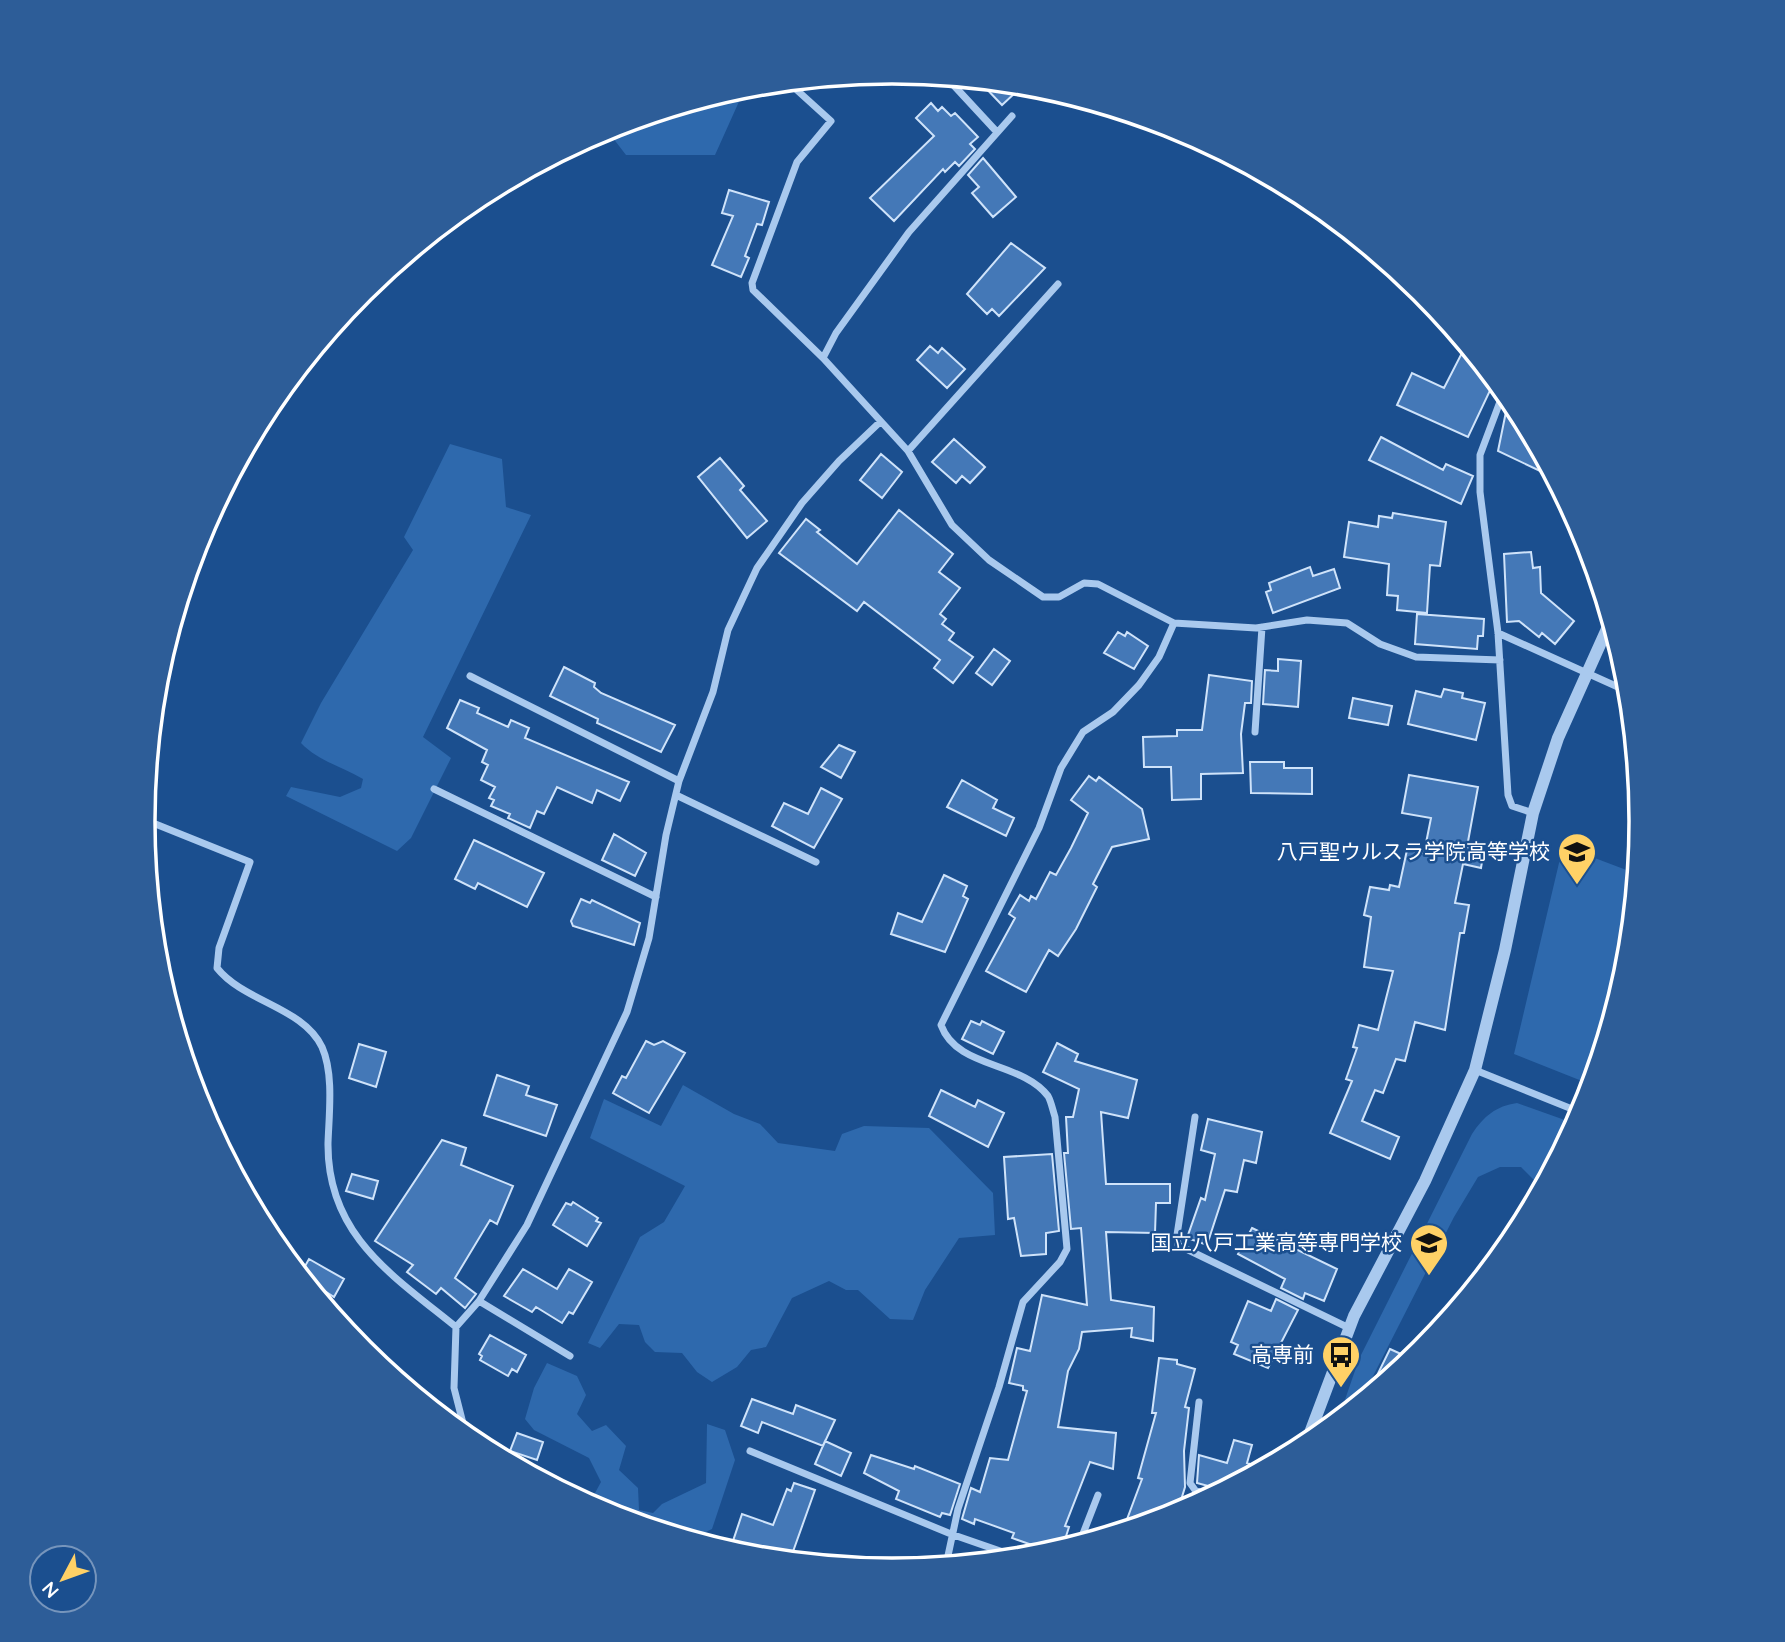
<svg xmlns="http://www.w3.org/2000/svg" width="1785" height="1642" font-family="Quicksand,'Noto Sans JP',sans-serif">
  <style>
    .green { fill: #2e69ad }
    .building { fill: #4478b7; stroke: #cfe3fa; stroke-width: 2 }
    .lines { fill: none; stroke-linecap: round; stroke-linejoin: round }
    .minor { stroke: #a9c9ee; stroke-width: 7 }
    .tertiary { stroke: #a9c9ee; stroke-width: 12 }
    .labels { text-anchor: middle; stroke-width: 5; stroke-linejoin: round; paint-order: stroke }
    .poi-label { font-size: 21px; fill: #fff; stroke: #1b4f8f; text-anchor: end }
    .rim { fill: none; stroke: #fff; stroke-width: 3.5 }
  </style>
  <rect width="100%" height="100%" fill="#1b4f8f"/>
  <!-- green -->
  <path class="green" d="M 746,86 L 715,155 L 626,155 L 606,129 Z
    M 450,444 L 502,459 L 506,507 L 531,515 L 423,737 L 451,758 L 411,838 L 397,851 L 286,796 L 291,787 L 340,797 L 361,788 L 363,779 C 341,766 318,761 301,743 L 321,703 L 413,550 L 404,537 Z
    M 1563,846 L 1637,874 L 1627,968 L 1592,1085 L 1514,1054 Z
    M 683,1085 L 734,1114 L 760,1124 L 778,1143 L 835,1151 L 842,1134 L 864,1126 L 929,1128 L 993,1193 L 995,1235 L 959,1238 L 925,1290 L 913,1320 L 890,1319 L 858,1290 L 846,1290 L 829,1281 L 792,1298 L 766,1347 L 751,1350 L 737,1367 L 712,1382 L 697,1372 L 682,1353 L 655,1352 L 645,1342 L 639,1325 L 619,1324 L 600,1348 L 588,1343 L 640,1237 L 664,1222 L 685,1186 L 590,1138 L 604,1099 L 661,1126 Z
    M 1517,1103 L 1576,1124 L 1543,1185 L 1539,1185 L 1521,1167 L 1500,1167 L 1478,1177 L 1454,1217 L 1368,1386 L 1374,1390 L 1338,1420 L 1359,1359 L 1472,1134 C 1484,1116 1496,1106 1517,1103 Z
    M 547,1363 L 577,1376 L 586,1395 L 577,1414 L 592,1431 L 606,1425 L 626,1446 L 619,1470 L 638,1488 L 639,1510 L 653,1513 L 662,1504 L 706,1483 L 707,1424 L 725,1430 L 735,1460 L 712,1529 L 691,1539 L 605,1513 L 589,1504 L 601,1482 L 589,1458 L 534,1430 L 525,1419 L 534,1388 Z"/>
  <!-- building -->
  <path class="building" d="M 978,80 L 1006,83 L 1015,93 L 1002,105 Z
    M 931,103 L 938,111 L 942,107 L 951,116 L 955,113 L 978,137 L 970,144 L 975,149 L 959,166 L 955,162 L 945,172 L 943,169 L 894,221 L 870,198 L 934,136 L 916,118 Z
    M 983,158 L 1016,197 L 993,217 L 972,193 L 979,187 L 968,175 Z
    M 729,190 L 769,202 L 762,225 L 757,224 L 745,256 L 749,258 L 741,277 L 712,265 L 733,216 L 722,213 Z
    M 1011,243 L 1045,268 L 999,316 L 992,309 L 987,314 L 967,294 Z
    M 1466,345 L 1495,380 L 1468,437 L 1397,405 L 1412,373 L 1444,388 Z
    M 930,346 L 938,353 L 942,348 L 965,369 L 947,388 L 917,360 Z
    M 1509,397 L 1516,405 L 1555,478 L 1498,451 Z
    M 1381,437 L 1443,470 L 1446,464 L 1473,476 L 1461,504 L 1369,460 Z
    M 954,439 L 985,467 L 970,483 L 962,476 L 956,483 L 932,462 Z
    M 881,454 L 902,472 L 882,498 L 860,480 Z
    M 720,458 L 744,486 L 740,490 L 767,521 L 747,538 L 698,477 Z
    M 899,510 L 953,554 L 939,572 L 960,588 L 940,614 L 946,619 L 942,624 L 954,633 L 949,640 L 973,657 L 953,683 L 934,668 L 940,660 L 864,602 L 857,611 L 779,553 L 806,519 L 820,530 L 817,532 L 857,564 Z
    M 1393,513 L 1446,522 L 1440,566 L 1430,565 L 1427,613 L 1397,610 L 1398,596 L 1387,595 L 1389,564 L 1344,557 L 1349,522 L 1378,527 L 1379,516 L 1392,518 Z
    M 1531,552 L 1533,568 L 1540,567 L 1541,593 L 1574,621 L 1555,644 L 1542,633 L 1539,637 L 1519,621 L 1507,622 L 1504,554 Z
    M 1310,567 L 1313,576 L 1334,569 L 1340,588 L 1273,613 L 1266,592 L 1271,590 L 1269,583 Z
    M 1417,614 L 1484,619 L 1483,636 L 1478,636 L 1477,649 L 1415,644 Z
    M 1118,632 L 1125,636 L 1127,632 L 1148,646 L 1134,669 L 1104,653 Z
    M 994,649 L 1010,661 L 992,685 L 976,673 Z
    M 1278,659 L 1301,661 L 1298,707 L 1263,704 L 1265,670 L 1278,671 Z
    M 564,667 L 595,683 L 594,687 L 601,693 L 675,725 L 661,752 L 597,723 L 598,719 L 550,696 Z
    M 1209,675 L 1252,681 L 1251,703 L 1245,703 L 1241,734 L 1243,773 L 1201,774 L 1201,799 L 1172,800 L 1171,767 L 1144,767 L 1143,737 L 1177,736 L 1177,730 L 1202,730 Z
    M 1444,689 L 1463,693 L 1462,698 L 1485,703 L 1476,740 L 1408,724 L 1416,691 L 1441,697 Z
    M 1353,698 L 1392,706 L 1388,725 L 1349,718 Z
    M 460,700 L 479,708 L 477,713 L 508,727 L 511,720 L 529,728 L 525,738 L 629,782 L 620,801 L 597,790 L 592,803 L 557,787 L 544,814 L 537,811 L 530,828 L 508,818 L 510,814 L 491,806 L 494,800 L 489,798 L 495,787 L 481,780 L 488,765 L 482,762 L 487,750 L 447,728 Z
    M 839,745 L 855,752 L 841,778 L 821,767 Z
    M 1250,762 L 1284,762 L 1284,768 L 1312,768 L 1312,794 L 1251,793 Z
    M 1409,775 L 1478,787 L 1467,847 L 1484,850 L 1481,868 L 1463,864 L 1455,903 L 1469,905 L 1464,933 L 1460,933 L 1445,1030 L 1415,1022 L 1405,1061 L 1396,1059 L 1383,1093 L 1375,1090 L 1362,1121 L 1399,1137 L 1390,1159 L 1330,1133 L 1352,1081 L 1346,1079 L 1357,1048 L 1353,1047 L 1359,1025 L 1378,1030 L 1393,971 L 1364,967 L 1371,917 L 1364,915 L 1370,887 L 1389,890 L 1390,885 L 1399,887 L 1407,850 L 1424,853 L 1431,818 L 1402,813 Z
    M 1089,776 L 1096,781 L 1099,777 L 1142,809 L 1149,839 L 1112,847 L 1093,884 L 1097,887 L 1076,929 L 1058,956 L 1049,950 L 1026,992 L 986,971 L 1015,918 L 1009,914 L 1020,895 L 1029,901 L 1031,896 L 1036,899 L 1050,872 L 1056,875 L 1071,848 L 1088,813 L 1071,800 Z
    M 962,780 L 997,800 L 993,808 L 1014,818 L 1006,836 L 947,807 Z
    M 821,788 L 842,799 L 814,848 L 772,826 L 784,803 L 808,814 Z
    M 614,834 L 646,853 L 635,876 L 602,860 Z
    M 474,840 L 544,873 L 527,907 L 478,883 L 475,889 L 455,879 Z
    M 944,875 L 967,886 L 963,896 L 968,899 L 945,952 L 891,934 L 898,913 L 922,922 Z
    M 581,899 L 590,903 L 592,900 L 640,923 L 634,945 L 573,926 L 571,921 Z
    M 971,1021 L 980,1025 L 982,1021 L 1004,1032 L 993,1054 L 962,1039 Z
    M 646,1041 L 654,1045 L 663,1041 L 685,1053 L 649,1113 L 613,1093 L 622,1076 L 626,1078 Z
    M 1057,1043 L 1078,1054 L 1075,1061 L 1137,1080 L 1128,1118 L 1101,1112 L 1106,1184 L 1170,1184 L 1170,1203 L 1156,1203 L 1155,1233 L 1106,1232 L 1111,1300 L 1154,1307 L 1153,1341 L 1131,1337 L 1132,1328 L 1082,1332 L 1079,1349 L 1068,1371 L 1058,1427 L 1116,1433 L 1113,1469 L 1090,1462 L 1065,1526 L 1069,1527 L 1062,1549 L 1052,1552 L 1012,1538 L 1014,1533 L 975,1519 L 974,1524 L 962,1519 L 971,1488 L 980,1492 L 990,1458 L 1008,1460 L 1027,1391 L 1023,1390 L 1023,1386 L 1009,1383 L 1017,1348 L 1030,1351 L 1042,1295 L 1087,1305 L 1081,1228 L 1071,1229 L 1064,1153 L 1068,1153 L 1066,1117 L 1073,1117 L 1079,1089 L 1043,1072 Z
    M 359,1044 L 386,1052 L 376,1087 L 349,1078 Z
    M 497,1075 L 529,1086 L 526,1095 L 557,1105 L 546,1136 L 484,1115 Z
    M 941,1090 L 975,1107 L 978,1100 L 1004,1113 L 988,1147 L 929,1116 Z
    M 1208,1119 L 1262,1132 L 1256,1163 L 1244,1160 L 1237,1192 L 1225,1190 L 1207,1245 L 1187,1238 L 1201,1198 L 1205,1200 L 1215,1154 L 1201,1150 Z
    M 442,1140 L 466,1148 L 461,1165 L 513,1186 L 497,1224 L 490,1220 L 455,1278 L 476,1294 L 465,1308 L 441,1288 L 436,1294 L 407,1272 L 413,1265 L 375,1241 Z
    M 1052,1154 L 1059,1231 L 1046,1233 L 1046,1254 L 1021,1256 L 1014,1218 L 1008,1219 L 1004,1157 Z
    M 352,1174 L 378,1181 L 373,1199 L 346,1191 Z
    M 573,1202 L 598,1218 L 596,1221 L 601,1223 L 587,1246 L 553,1225 L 566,1203 L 571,1205 Z
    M 1252,1228 L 1337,1269 L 1324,1301 L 1305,1293 L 1303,1299 L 1281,1288 L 1285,1279 L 1238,1254 Z
    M 309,1259 L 344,1279 L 334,1297 L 300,1275 Z
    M 523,1269 L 557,1289 L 569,1269 L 592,1282 L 573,1314 L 569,1312 L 562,1323 L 536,1307 L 532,1312 L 504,1296 Z
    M 1276,1299 L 1298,1310 L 1268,1368 L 1234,1354 L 1238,1345 L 1231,1342 L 1248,1301 L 1271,1311 Z
    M 490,1335 L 526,1355 L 517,1372 L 512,1369 L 508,1376 L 480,1360 L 482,1356 L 479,1354 Z
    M 1390,1349 L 1412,1359 L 1367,1396 Z
    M 1159,1358 L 1177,1360 L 1177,1364 L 1195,1369 L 1185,1407 L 1189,1408 L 1184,1451 L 1185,1487 L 1178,1510 L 1174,1508 L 1172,1516 L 1123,1530 L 1142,1479 L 1138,1478 L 1156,1413 L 1152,1413 Z
    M 752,1399 L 793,1414 L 796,1405 L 835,1420 L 823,1446 L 762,1422 L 758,1433 L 741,1426 Z
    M 517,1433 L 543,1442 L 537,1460 L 510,1451 Z
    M 1234,1440 L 1252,1445 L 1247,1463 L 1264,1468 L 1223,1490 L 1197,1483 L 1199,1455 L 1227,1463 Z
    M 825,1441 L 851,1453 L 841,1476 L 815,1464 Z
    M 871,1455 L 914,1469 L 915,1466 L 960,1484 L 950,1515 L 942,1513 L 940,1517 L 896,1499 L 899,1491 L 864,1473 Z
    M 794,1483 L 815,1490 L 790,1560 L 772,1558 L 732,1544 L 742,1514 L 773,1525 L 787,1489 L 791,1491 Z"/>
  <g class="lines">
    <!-- minor -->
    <path class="minor" d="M 946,77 L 996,131
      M 788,82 L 831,121 L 797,162 L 752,283 L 753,290 L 823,358 L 908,451 L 952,525 L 989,560 L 1043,597 L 1059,597 L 1084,583 L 1098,584 L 1174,623 L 1256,628 L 1307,620 L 1347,623 L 1380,644 L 1416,657 L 1500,660
      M 823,358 L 836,333 L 909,232 L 1012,116
      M 1504,391 L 1480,455 L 1480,492 L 1498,633 L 1508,795 L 1512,806 L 1533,813
      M 908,451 L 1058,284
      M 1498,633 L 1629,692
      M 470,676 L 679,781
      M 1255,732 L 1262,627
      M 434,789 L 656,897
      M 676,795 L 816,862
      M 143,819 L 250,862 L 219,948 L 217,968 C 244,1002 303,1007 322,1047 C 334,1074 329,1114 328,1143 C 327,1235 392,1275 456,1327
      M 1475,1070 L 1582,1113
      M 1195,1117 L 1177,1235 L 1178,1245 L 1349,1328
      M 479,1301 L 570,1356
      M 1199,1402 L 1190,1483 L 1195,1490 L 1210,1497
      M 466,1435 L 454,1388 L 456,1327 L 479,1301 L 527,1225 L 627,1012 L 649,938 L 666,835 L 679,781 L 713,692 L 728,630 L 757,568 L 802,503 L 839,461 L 880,422
      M 750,1451 L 951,1534 L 1020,1558
      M 1079,1544 L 1098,1495
      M 946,1565 L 958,1509 L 999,1387 L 1023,1302 L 1060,1262 L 1067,1249 L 1055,1117 C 1053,1111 1051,1101 1048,1096 C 1021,1061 957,1069 941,1025 L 1039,828 L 1061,768 L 1083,732 L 1113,712 L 1139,685 L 1159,657 L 1174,623"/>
    <!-- tertiary -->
    <path class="tertiary" d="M 1305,1446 L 1354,1316 L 1425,1181 L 1475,1070 L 1505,950 L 1533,813 L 1558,738 L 1611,620"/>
  </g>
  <!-- icons -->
  <defs>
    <symbol id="school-pin" viewBox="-11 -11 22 30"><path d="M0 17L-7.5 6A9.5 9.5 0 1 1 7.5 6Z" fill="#ffd166" stroke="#1b4f8f"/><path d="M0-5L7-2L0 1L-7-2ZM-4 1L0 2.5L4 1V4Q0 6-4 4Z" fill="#111"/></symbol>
    <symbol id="university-pin" viewBox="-11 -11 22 30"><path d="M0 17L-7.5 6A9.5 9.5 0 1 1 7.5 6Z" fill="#ffd166" stroke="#1b4f8f"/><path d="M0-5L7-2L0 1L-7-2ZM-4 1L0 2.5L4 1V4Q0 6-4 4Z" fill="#111"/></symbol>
    <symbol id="bus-pin" viewBox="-11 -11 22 30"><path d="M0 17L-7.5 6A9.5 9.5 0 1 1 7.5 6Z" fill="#ffd166" stroke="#1b4f8f"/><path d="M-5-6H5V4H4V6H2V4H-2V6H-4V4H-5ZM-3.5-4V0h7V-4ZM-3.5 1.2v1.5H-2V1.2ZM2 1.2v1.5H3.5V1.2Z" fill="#111"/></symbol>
  </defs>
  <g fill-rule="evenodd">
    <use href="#school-pin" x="1555" y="830" width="44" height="60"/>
    <use href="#university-pin" x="1407" y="1221" width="44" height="60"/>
    <use href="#bus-pin" x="1319" y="1333" width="44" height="60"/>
  </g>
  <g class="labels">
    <!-- poi labels -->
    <g class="poi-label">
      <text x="1550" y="859">八戸聖ウルスラ学院高等学校</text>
      <text x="1402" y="1250">国立八戸工業高等専門学校</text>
      <text x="1314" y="1362">高専前</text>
    </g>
  </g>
  <!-- crop -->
  <path d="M0 0H1785V1642H0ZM155 821a737 737 0 1 1 1474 0a737 737 0 1 1-1474 0Z" fill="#2d5d98" fill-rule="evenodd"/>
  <path class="rim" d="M155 821a737 737 0 1 1 1474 0a737 737 0 1 1-1474 0Z"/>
  <!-- north arrow -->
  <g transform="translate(63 1579) rotate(229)"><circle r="33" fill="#1b4f8f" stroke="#7695bc" stroke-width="2"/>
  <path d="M0-5L12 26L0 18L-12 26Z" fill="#ffd166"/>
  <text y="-10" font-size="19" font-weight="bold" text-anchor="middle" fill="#ffffff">N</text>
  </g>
</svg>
